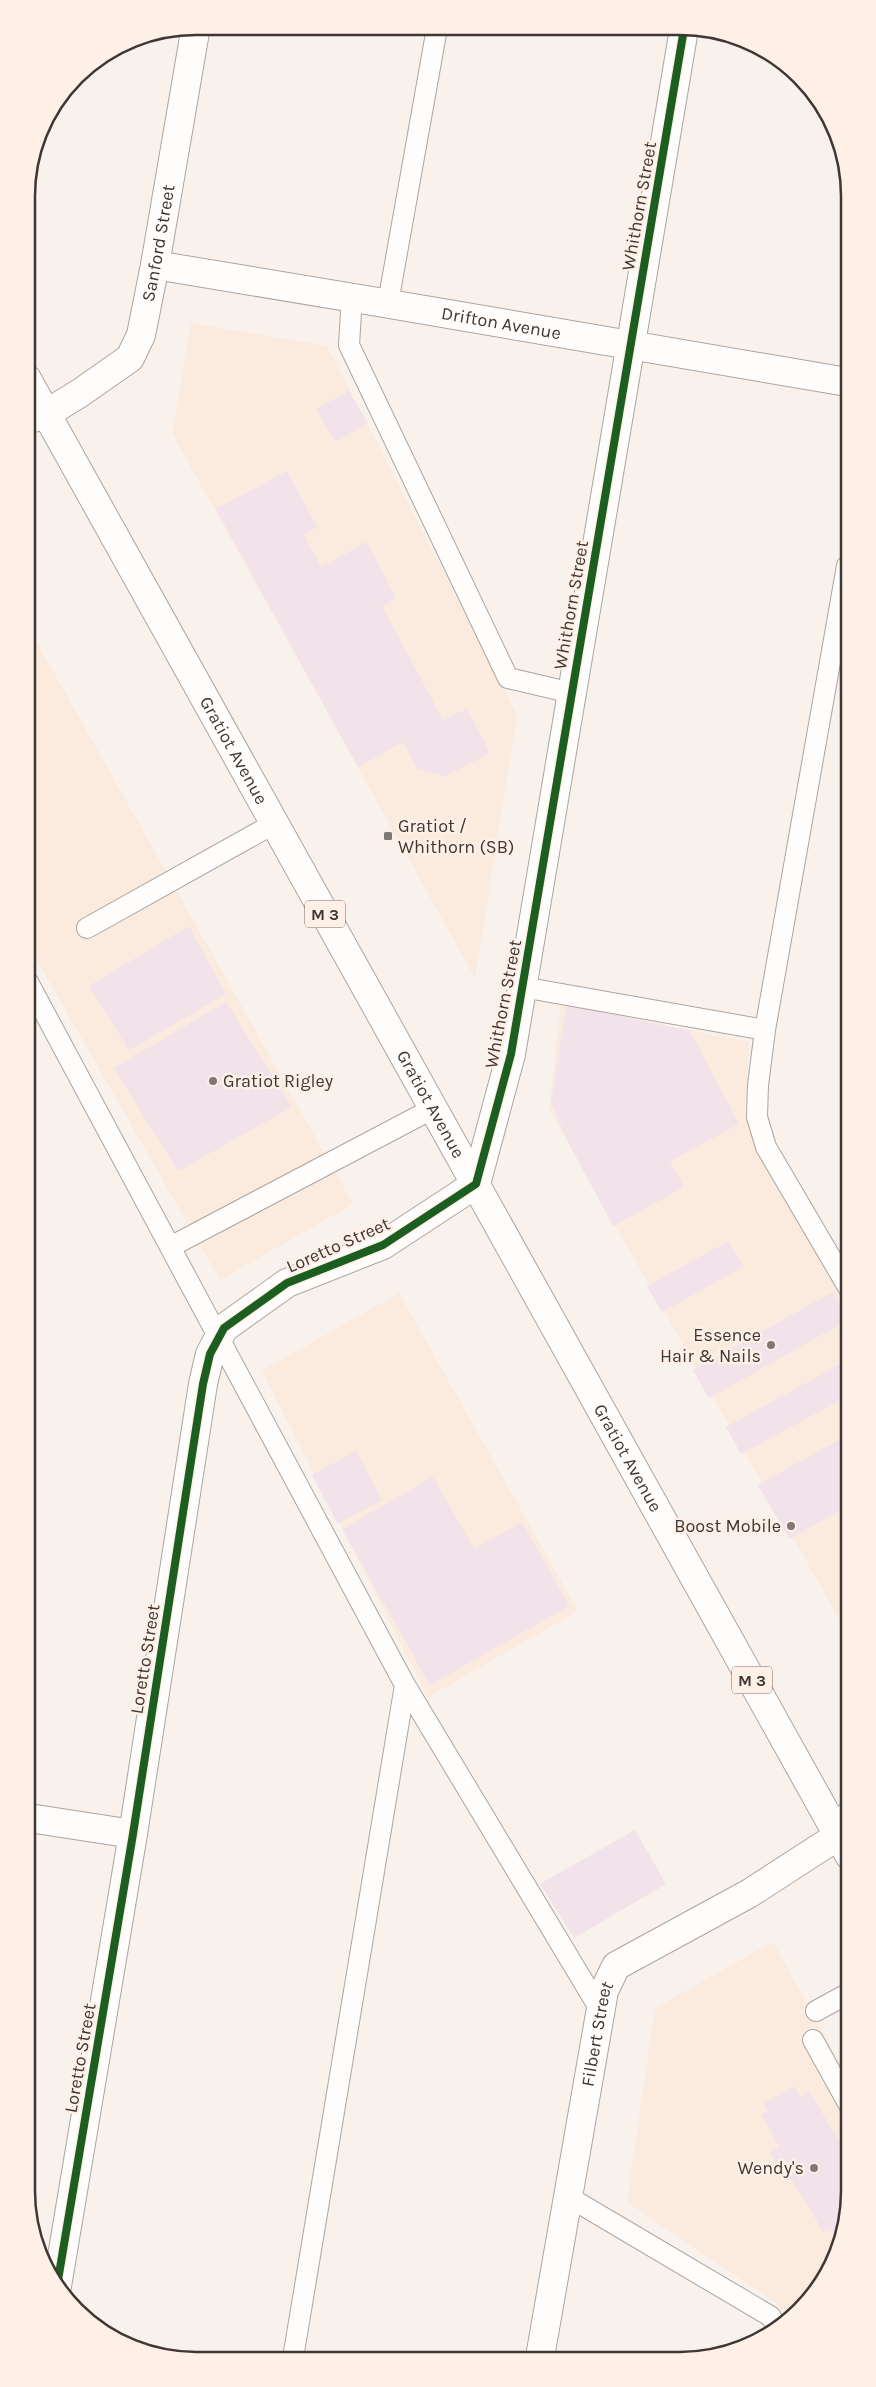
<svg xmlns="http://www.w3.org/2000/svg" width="876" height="2387" font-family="Karla,sans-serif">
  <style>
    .built { fill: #fbeade }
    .building { fill: #f2e2ea }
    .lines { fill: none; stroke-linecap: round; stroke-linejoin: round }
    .service-casing { stroke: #aba5a0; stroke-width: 22 }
    .minor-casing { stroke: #aba5a0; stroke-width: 30 }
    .primary-casing { stroke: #aba5a0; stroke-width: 30 }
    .service { stroke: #fefdfc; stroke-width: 20 }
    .minor { stroke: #fefdfc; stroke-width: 28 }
    .primary { stroke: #fefdfc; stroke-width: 28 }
    .cycleway-casing { stroke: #fef0e7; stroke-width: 11 }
    .cycleway { stroke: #1b5e20; stroke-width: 8 }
    .poi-dot { fill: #7f7874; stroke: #fef0e7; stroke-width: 2 }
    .labels { text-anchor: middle; stroke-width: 5; stroke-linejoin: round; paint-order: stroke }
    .shield { fill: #fef0e7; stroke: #786e69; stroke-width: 1 }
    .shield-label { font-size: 16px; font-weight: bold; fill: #3e3733 }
    .street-label { font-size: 18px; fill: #3e3733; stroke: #fef0e7 }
    .poi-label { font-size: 18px; fill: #3e3733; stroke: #fef0e7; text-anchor: end }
    .rim { fill: none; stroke: #3e3733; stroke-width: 2.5 }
  </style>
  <rect width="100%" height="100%" fill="#f9f1ec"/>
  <!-- built -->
  <path class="built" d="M 191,323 L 327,346 L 517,715 L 475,978 L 172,433 Z
    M 27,625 L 353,1204 L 220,1280 L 28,944 Z
    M 561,1004 L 749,1042 L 745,1112 L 848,1290 L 849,1636 L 549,1109 Z
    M 399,1293 L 578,1611 L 428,1697 L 262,1371 Z
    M 773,1942 L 849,2079 L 849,2202 L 837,2256 L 808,2303 L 787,2320 L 775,2302 L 627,2202 L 655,2008 Z"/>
  <!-- building -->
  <path class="building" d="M 349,391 L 368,423 L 335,442 L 316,409 Z
    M 287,471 L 317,527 L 304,535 L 321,567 L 367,542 L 396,598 L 382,606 L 443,720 L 467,709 L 490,753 L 445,776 L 417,769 L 403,742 L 358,767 L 216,509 Z
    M 189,926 L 226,994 L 129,1050 L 89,986 Z
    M 226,1002 L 292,1107 L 178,1171 L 114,1068 Z
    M 567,1004 L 690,1031 L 739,1124 L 670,1161 L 684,1187 L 613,1226 L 568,1142 L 551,1102 Z
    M 729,1241 L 743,1267 L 662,1312 L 647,1286 Z
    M 833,1292 L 848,1320 L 709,1398 L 693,1370 Z
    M 848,1360 L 848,1396 L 741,1454 L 726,1427 Z
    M 848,1435 L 848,1506 L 789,1539 L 758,1485 Z
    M 356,1451 L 382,1500 L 338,1524 L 312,1475 Z
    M 433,1477 L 474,1549 L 522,1522 L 569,1606 L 430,1685 L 342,1529 Z
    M 635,1830 L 666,1884 L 574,1938 L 540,1884 Z
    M 794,2086 L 800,2097 L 809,2091 L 849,2158 L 849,2202 L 839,2243 L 830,2229 L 824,2233 L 791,2178 L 787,2180 L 770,2153 L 780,2147 L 761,2115 L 768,2112 L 763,2104 Z"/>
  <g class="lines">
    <defs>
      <path id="service" d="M 352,296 L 349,345 L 508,678 L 572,693
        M 388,303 L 437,28
        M 847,566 L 765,1030 L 758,1085 L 757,1117 L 766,1147 L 848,1287
        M 87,928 L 275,823
        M 28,982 L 405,1685 L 293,2358
        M 522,987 L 765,1030
        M 170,1247 L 434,1108
        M 405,1685 L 601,2011
        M 816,2011 L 849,1993
        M 813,2040 L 849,2105
        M 567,2196 L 770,2316 L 778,2327"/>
      <g id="minor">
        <path id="s1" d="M 155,265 C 386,302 616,344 847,382"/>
        <path id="s2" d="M 27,420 L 46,414 L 80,393 L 130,358 L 141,335 L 155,265 L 196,26"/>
        <path d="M 29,1818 L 133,1834"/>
        <path d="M 57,2286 L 133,1834 L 203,1384 L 210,1354 L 224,1328 L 287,1283 L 383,1245 L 476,1184 L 511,1054 L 684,29"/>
        <path id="s3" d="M 540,2357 L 604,1991 L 616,1966 L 750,1893 L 838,1836 L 849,1816"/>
      </g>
      <g id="primary">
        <path id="s4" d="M 27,379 L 849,1855"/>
      </g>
    </defs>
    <!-- service casing -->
    <use href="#service" class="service-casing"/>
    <!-- minor casing -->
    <use href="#minor" class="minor-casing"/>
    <!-- primary casing -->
    <use href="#primary" class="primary-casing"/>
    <!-- service -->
    <use href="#service" class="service"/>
    <!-- minor -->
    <use href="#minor" class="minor"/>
    <!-- primary -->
    <use href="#primary" class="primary"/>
    <defs>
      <path id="cycleway" d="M 57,2286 L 133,1834 L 203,1384 L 210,1354 L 224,1328 L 287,1283 L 383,1245 L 476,1184 L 511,1054 L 684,29"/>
    </defs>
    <!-- cycleway casing -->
    <use href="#cycleway" class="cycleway-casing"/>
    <!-- cycleway -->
    <use href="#cycleway" class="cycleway"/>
  </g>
  <!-- markers -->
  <g class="poi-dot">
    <rect x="383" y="831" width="10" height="10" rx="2.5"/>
    <circle cx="213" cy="1081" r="5"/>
    <circle cx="771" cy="1345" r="5"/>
    <circle cx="791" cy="1526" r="5"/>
    <circle cx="814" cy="2168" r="5"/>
  </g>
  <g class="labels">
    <!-- shield labels -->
    <g class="shield">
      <rect x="305" y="900.5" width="40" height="27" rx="4"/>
      <rect x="732" y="1666.5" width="40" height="27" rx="4"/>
    </g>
    <g class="shield-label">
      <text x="325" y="920">M 3</text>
      <text x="752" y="1686">M 3</text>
    </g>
    <!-- street labels -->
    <g class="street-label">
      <text transform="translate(639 206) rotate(-80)" y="6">Whithorn Street</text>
      <text dy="6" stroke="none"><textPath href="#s2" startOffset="240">Sanford Street</textPath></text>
      <text dy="6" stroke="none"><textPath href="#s1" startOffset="351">Drifton Avenue</textPath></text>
      <text transform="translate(571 605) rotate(-80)" y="6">Whithorn Street</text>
      <text dy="6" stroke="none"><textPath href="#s4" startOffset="425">Gratiot Avenue</textPath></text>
      <text transform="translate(503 1004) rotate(-79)" y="6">Whithorn Street</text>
      <text dy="6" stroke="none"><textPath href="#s4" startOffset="830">Gratiot Avenue</textPath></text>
      <text transform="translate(338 1245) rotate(-24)" y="6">Loretto Street</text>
      <text dy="6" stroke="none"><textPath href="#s4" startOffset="1235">Gratiot Avenue</textPath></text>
      <text transform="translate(145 1659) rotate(-81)" y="6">Loretto Street</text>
      <text dy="6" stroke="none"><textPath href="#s3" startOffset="328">Filbert Street</textPath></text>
      <text transform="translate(80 2058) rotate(-80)" y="6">Loretto Street</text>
    </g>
    <!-- poi labels -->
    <g class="poi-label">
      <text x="398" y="832" text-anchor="start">Gratiot /<tspan x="398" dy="21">Whithorn (SB)</tspan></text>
      <text x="223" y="1087" text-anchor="start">Gratiot Rigley</text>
      <text x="761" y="1341">Essence<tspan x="761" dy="21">Hair &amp; Nails</tspan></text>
      <text x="781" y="1532">Boost Mobile</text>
      <text x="804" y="2174">Wendy's</text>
    </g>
  </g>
  <!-- crop -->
  <path d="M0 0H876V2387H0ZM196 35H680A161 161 0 0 1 841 196V2191A161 161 0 0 1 680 2352H196A161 161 0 0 1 35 2191V196A161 161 0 0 1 196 35Z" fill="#fef0e7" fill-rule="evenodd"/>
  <path class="rim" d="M196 35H680A161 161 0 0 1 841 196V2191A161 161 0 0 1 680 2352H196A161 161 0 0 1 35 2191V196A161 161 0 0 1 196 35Z"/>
</svg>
